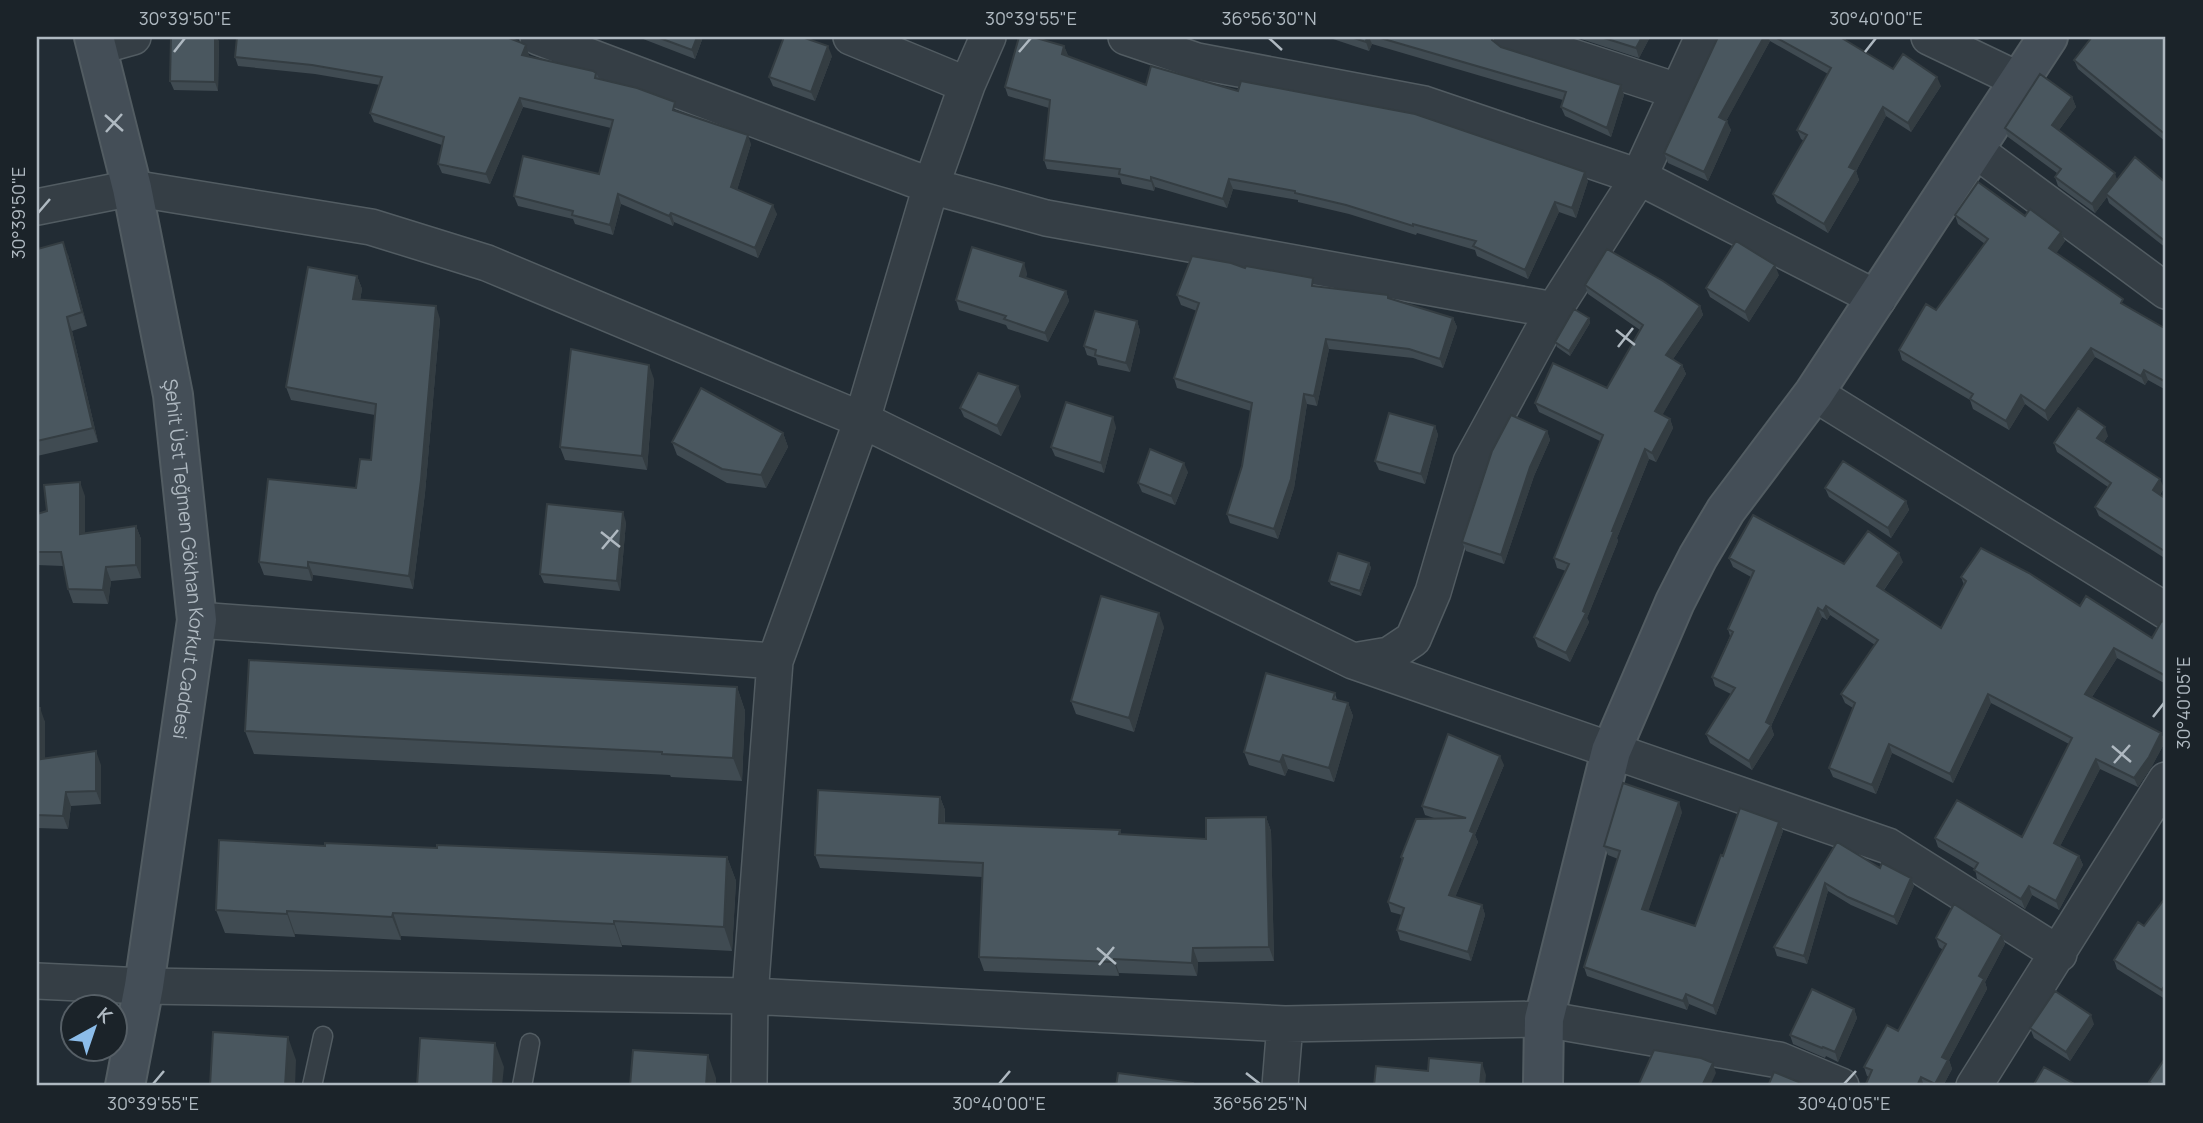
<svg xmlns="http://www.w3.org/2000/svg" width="2203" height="1123" font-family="Manrope,sans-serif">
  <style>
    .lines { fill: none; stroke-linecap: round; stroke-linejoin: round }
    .lane-casing { stroke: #525c62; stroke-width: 21 }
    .street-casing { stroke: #525c62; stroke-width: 38 }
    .secondary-casing { stroke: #525c62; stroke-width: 42 }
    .lane { stroke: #353e45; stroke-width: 18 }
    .street { stroke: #353e45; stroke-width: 35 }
    .secondary { stroke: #444e57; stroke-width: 38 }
    .wall { fill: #404b52 }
    .shaded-wall { fill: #343d42 }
    .building { fill: #4a575f; stroke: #343d42; stroke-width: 2 }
    .ticks { fill: none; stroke: #afb9c1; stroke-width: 2.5 }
    .labels { text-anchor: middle; stroke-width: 6; stroke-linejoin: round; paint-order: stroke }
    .street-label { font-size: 19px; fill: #afb9c1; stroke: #1b2329 }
    .neatline { fill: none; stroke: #afb9c1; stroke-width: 2.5 }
    .ticks-label { font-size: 18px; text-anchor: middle; fill: #afb9c1 }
  </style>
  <rect width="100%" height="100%" fill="#222c34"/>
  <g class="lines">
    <defs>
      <path id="lane" d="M 312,1086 L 323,1036
        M 522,1086 L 530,1043"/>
      <path id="street" d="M 538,37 L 931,186 L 1046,218 L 1554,310
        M 851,37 L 967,85
        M 1126,37 L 1197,61 L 1424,104 L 1639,177 L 1878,299
        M 1511,37 L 1677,91
        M 1929,37 L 2021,81
        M 97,47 L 133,37
        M 1974,149 L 2166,291
        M 37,207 L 132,188 L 371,227 L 487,263 L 862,420 L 1353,661 L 1888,846 L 2059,954
        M 1814,393 L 2166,611
        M 197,620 L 775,661
        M 1353,661 L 1389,655 L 1413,639 L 1433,592 L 1471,462 L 1554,310 L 1639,177 L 1703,37
        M 37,981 L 144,986 L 750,996 L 1285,1024 L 1544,1019 L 1779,1060 L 1841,1086
        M 749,1086 L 750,996 L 775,661 L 862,420 L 931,186 L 967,85 L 988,37
        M 1280,1086 L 1285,1024
        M 1974,1086 L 2166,780"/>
      <g id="secondary">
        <path id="s1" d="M 94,37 L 132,188 L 173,395 L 197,620 L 144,986 L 125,1086"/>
        <path d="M 1543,1086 L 1544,1019 L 1611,751 L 1675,602 L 1698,557 L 1726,510 L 1814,393 L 2048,37"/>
      </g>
    </defs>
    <!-- lane casing -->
    <use href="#lane" class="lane-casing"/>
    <!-- street casing -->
    <use href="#street" class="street-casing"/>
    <!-- secondary casing -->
    <use href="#secondary" class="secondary-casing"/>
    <!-- lane -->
    <use href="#lane" class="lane"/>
    <!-- street -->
    <use href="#street" class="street"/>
    <!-- secondary -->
    <use href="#secondary" class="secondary"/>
  </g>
  <!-- wall -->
  <path class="wall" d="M 171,37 L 217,37 L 219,42 L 218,91 L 174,90 L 170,81 Z
    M 638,37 L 703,37 L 695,59 Z
    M 1329,37 L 1491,37 L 1493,41 L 1501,47 L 1621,85 L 1624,95 L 1611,137 L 1565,116 L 1561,107 L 1563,100 L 1372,44 L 1369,51 L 1330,38 Z
    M 1575,37 L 1650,37 L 1639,58 Z
    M 1718,37 L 1847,37 L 1845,40 L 1893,69 L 1941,86 L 1911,132 L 1886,116 L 1856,171 L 1859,180 L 1828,233 L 1777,203 L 1773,194 L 1804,141 L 1801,139 L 1797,130 L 1828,74 L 1770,41 L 1726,121 L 1731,130 L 1708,181 L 1668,163 L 1664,153 Z
    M 2166,37 L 2166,142 L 2078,69 L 2074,60 Z
    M 1064,46 L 1068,56 L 1146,85 L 1238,91 L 1588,181 L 1576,218 L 1559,212 L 1528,279 L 1477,256 L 1475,250 L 1417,233 L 1416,235 L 1349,214 L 1298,202 L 1298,200 L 1233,189 L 1227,208 L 1155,187 L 1154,191 L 1122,184 L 1120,178 L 1047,169 L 1044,160 L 1049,108 L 1008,96 L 1005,87 Z
    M 529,55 L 529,56 L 596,73 L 599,78 L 679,112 L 751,144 L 737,190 L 777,214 L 758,258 L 674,222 L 673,226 L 621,204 L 613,235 L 575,224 L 573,219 L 518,206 L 514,196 L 599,174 L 611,128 L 523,107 L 490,184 L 442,173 L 438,164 L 442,145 L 374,122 L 370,113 L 380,85 L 315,74 L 238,66 L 235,57 Z
    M 832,56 L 815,101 L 773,86 L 769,77 Z
    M 2072,97 L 2076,107 L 2059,130 L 2117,179 L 2166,183 L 2166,248 L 2109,203 L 2107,197 L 2095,213 L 2058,186 L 2055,177 L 2057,173 L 2008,137 L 2005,128 Z
    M 1955,215 L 2025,216 L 2061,232 L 2065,241 L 2056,253 L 2126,306 L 2166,329 L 2166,390 L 2148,380 L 2145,385 L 2095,357 L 2048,421 L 2025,404 L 2009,430 L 1973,409 L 1970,400 L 1902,360 L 1899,350 L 1936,310 L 1985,244 L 1958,224 Z
    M 37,248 L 68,255 L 87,326 L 72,331 L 98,442 L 37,456 Z
    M 1245,268 L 1316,286 L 1389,298 L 1453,318 L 1457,327 L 1443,368 L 1413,358 L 1329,349 L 1317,406 L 1307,404 L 1294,488 L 1278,539 L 1230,523 L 1227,514 L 1242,466 L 1251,411 L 1177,388 L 1174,378 L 1197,311 L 1181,305 L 1177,295 Z
    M 1027,273 L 1026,278 L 1066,291 L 1069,301 L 1048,342 L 1008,329 L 1006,325 L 959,310 L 956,300 Z
    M 1779,275 L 1749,322 L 1710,297 L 1706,288 Z
    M 357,276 L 362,289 L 360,300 L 440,319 L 425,493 L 413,589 L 313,575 L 312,581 L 264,575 L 259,562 L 356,488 L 371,460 L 375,415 L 291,400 L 286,387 Z
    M 1585,285 L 1700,306 L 1703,315 L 1673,359 L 1682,365 L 1686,374 L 1662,415 L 1670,419 L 1673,428 L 1656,462 L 1649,459 L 1617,538 L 1618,541 L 1587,618 L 1589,622 L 1570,662 L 1538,647 L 1534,637 L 1566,571 L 1557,568 L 1554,558 L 1600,441 L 1539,412 L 1535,403 L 1607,388 L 1640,330 L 1588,294 Z
    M 1589,318 L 1590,323 L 1570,356 L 1557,347 L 1555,342 Z
    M 1137,321 L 1140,331 L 1130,372 L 1098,365 L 1096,358 L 1087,355 L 1084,346 Z
    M 654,379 L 647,470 L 565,460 L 560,447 Z
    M 1021,396 L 1001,436 L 964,417 L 960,408 Z
    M 1435,426 L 1438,435 L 1425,484 L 1379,470 L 1375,461 Z
    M 1116,427 L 1104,473 L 1055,456 L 1051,447 Z
    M 1547,431 L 1550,440 L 1534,476 L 1504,564 L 1466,551 L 1462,542 Z
    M 783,433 L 788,447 L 766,488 L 727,483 L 677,455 L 672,442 Z
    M 2108,436 L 2104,442 L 2164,488 L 2160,495 L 2166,499 L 2166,559 L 2099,516 L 2095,507 L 2108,487 L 2057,452 L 2054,443 Z
    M 1188,472 L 1175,505 L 1142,492 L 1138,483 Z
    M 1825,488 L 1906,501 L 1909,510 L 1891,538 L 1829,497 Z
    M 85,496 L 85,533 L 136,526 L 141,539 L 141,578 L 111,581 L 108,604 L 73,603 L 68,589 L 63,566 L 37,565 L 37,514 L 47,511 Z
    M 626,522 L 620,591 L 544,583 L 540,574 Z
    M 1729,558 L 1844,564 L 1903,562 L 1884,590 L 1941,628 L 1964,585 L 1961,577 L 2080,606 L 2152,638 L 2166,620 L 2166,684 L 2117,658 L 2092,697 L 2161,733 L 2165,742 L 2152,766 L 2138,787 L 2100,769 L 2060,846 L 2079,856 L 2083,865 L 2059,910 L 2032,895 L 2025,909 L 1977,879 L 1975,869 L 1938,847 L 1935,838 L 2022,837 L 2069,744 L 1991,703 L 1953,783 L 1892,753 L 1876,794 L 1833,777 L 1829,768 L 1853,708 L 1845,703 L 1841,694 L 1875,645 L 1830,615 L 1827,620 L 1822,617 L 1771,726 L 1774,735 L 1752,770 L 1710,743 L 1706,734 L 1731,694 L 1715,686 L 1712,677 L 1730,636 L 1728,629 L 1751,577 L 1733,567 Z
    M 1369,563 L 1371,568 L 1361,596 L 1331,585 L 1329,581 Z
    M 1164,627 L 1134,732 L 1076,714 L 1071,701 Z
    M 737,687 L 745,711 L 742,781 L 671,777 L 670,775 L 254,754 L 245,731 Z
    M 1335,693 L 1337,700 L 1348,703 L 1353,716 L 1334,782 L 1288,769 L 1285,776 L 1249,765 L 1244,752 Z
    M 37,708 L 45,722 L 45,759 L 101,765 L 101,804 L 71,806 L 68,829 L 37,828 Z
    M 1504,765 L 1475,835 L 1478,842 L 1455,897 L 1482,905 L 1485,915 L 1471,961 L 1400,940 L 1397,930 L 1402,915 L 1391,912 L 1388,902 L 1402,860 L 1401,857 L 1437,819 L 1425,815 L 1422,806 Z
    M 940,797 L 945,810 L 945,823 L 1120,830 L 1121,834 L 1206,839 L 1266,817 L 1271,831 L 1274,961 L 1198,962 L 1197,976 L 1119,973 L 1119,976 L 984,971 L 979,957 L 982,877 L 820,868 L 815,855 Z
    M 1682,812 L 1648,911 L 1695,926 L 1723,856 L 1779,822 L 1783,831 L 1716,1015 L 1689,1004 L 1687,1010 L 1587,976 L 1584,967 L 1618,859 L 1608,855 L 1604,846 Z
    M 1837,842 L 1880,868 L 1911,878 L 1914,886 L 1897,925 L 1851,905 L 1828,891 L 1807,964 L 1777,956 L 1774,947 Z
    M 325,846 L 727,857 L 736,881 L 732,951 L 622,945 L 622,947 L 401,936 L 401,940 L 295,934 L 295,937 L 225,933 L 216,910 Z
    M 2166,897 L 2166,998 L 2165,999 L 2117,969 L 2114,960 L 2144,926 Z
    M 2002,935 L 2005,944 L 1985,982 L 1987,989 L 1949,1060 L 1952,1069 L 1943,1086 L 1865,1086 L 1869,1077 L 1867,1076 L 1864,1067 L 1898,1031 L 1943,950 L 1939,947 L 1936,938 Z
    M 1854,1009 L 1857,1018 L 1838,1062 L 1826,1056 L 1825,1058 L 1793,1044 L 1790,1035 Z
    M 2094,1024 L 2070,1061 L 2034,1038 L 2030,1028 Z"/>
  <!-- shaded-wall -->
  <path class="shaded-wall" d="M 215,37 L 217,37 L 219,42 L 218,91 L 215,82 Z
    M 697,37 L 703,37 L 695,59 L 692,50 Z
    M 1367,37 L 1369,37 L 1372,44 L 1369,51 L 1366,42 Z
    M 1642,37 L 1650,37 L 1639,58 L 1636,48 Z
    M 1764,37 L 1768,37 L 1770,41 L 1723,127 L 1719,117 Z
    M 526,45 L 529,55 L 526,64 L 522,55 Z
    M 828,46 L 832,56 L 815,101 L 811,92 Z
    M 1064,46 L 1068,55 L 1066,63 L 1062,54 Z
    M 1937,77 L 1941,86 L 1911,132 L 1908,123 Z
    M 1621,85 L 1624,95 L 1611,137 L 1607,128 Z
    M 2072,97 L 2076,107 L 2056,134 L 2052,125 Z
    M 520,98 L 523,107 L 490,184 L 486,174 Z
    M 1883,107 L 1886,116 L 1856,171 L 1859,180 L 1828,233 L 1824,224 L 1849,167 Z
    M 1727,121 L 1731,130 L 1708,181 L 1704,172 Z
    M 748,135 L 751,144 L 735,197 L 731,187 Z
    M 1585,172 L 1588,181 L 1576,218 L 1572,208 Z
    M 2115,173 L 2118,183 L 2106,194 L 2107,197 L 2095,213 L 2092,204 Z
    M 1151,177 L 1155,187 L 1154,191 L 1151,181 Z
    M 1229,179 L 1233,189 L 1227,208 L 1223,199 Z
    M 618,194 L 621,204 L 613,235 L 610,225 Z
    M 1555,202 L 1559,212 L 1528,279 L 1525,270 Z
    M 773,205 L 777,214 L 758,258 L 755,248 Z
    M 671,213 L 674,222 L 673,226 L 669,216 Z
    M 2061,232 L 2065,241 L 2053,258 L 2049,248 Z
    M 63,242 L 68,255 L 87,326 L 82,312 Z
    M 1024,263 L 1027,273 L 1023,285 L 1020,276 Z
    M 1775,265 L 1779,275 L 1749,322 L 1745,312 Z
    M 357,276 L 362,289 L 358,312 L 353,299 Z
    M 1066,291 L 1069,301 L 1048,342 L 1045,333 Z
    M 436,306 L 440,319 L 425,493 L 413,589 L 409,576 Z
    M 1700,306 L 1703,315 L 1669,365 L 1666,355 Z
    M 67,317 L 72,331 L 98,442 L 93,428 Z
    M 1453,318 L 1457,327 L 1443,368 L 1440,359 Z
    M 1589,318 L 1590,323 L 1570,356 L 1569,351 Z
    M 1137,321 L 1140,331 L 1130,372 L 1126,363 Z
    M 1326,339 L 1329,349 L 1317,406 L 1314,396 Z
    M 2091,348 L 2095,357 L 2048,421 L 2045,411 Z
    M 649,365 L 654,379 L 647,470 L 642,456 Z
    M 1682,365 L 1686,374 L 1659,421 L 1655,411 Z
    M 2144,370 L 2148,380 L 2145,385 L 2141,376 Z
    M 1018,386 L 1021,396 L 1001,436 L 997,426 Z
    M 1304,394 L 1307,404 L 1294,488 L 1278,539 L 1274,529 Z
    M 2021,395 L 2025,404 L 2009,430 L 2006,421 Z
    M 1113,417 L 1116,427 L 1104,473 L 1101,463 Z
    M 1670,419 L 1673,428 L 1656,462 L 1652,453 Z
    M 1435,426 L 1438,435 L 1425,484 L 1421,474 Z
    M 2105,427 L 2108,436 L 2100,447 L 2097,438 Z
    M 1547,431 L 1550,440 L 1534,476 L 1504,564 L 1501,555 L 1530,467 Z
    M 783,433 L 788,447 L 766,488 L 761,475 Z
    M 1645,449 L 1649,459 L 1617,538 L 1618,541 L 1587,618 L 1589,622 L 1570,662 L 1566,653 L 1612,531 Z
    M 1184,463 L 1188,472 L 1175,505 L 1171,496 Z
    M 2160,479 L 2164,488 L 2156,500 L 2153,490 Z
    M 80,482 L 85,496 L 85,547 L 80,534 Z
    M 1906,501 L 1909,510 L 1891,538 L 1888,528 Z
    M 623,512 L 626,522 L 620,591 L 617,581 Z
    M 136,526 L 141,539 L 141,578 L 136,565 Z
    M 1899,553 L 1903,562 L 1880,595 L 1877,586 Z
    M 308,562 L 313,575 L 312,581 L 308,568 Z
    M 1369,563 L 1371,568 L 1361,596 L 1360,591 Z
    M 106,567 L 111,581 L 108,604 L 103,590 Z
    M 1826,606 L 1830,615 L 1827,620 L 1823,611 Z
    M 1818,608 L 1822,617 L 1771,726 L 1774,735 L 1752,770 L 1749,761 Z
    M 1159,613 L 1164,627 L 1134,732 L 1129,718 Z
    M 2114,648 L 2117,658 L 2088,703 L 2085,694 Z
    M 737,687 L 745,711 L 742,781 L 733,758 Z
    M 1988,694 L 1991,703 L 1953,783 L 1950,774 Z
    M 1348,703 L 1353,716 L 1334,782 L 1329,768 Z
    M 40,708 L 45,722 L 45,773 L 41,759 Z
    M 2161,733 L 2165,742 L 2152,766 L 2138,787 L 2134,778 Z
    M 1889,744 L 1892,753 L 1876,794 L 1872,785 Z
    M 96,751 L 101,765 L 101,804 L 96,791 Z
    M 1283,755 L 1288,769 L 1285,776 L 1280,762 Z
    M 1500,756 L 1504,765 L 1475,835 L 1478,842 L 1452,905 L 1449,895 L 1470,831 Z
    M 2096,759 L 2100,769 L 2057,852 L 2054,843 Z
    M 66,792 L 71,806 L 68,829 L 63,816 Z
    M 940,797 L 945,810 L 944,837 L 939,823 Z
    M 1679,802 L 1682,812 L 1646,918 L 1642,909 Z
    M 1266,817 L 1271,831 L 1274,961 L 1269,947 Z
    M 1779,822 L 1783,831 L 1716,1015 L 1713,1006 Z
    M 2079,856 L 2083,865 L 2059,910 L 2056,901 Z
    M 727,857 L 736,881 L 732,951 L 724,927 Z
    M 1911,878 L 1914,886 L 1897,925 L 1894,917 Z
    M 1825,883 L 1828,891 L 1807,964 L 1804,956 Z
    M 2029,886 L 2032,895 L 2025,909 L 2021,899 Z
    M 1482,905 L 1485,915 L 1471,961 L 1468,952 Z
    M 287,911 L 295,934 L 295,937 L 287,914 Z
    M 393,913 L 401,936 L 401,940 L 392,917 Z
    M 614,921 L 622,945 L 622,947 L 614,924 Z
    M 2002,935 L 2005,944 L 1985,982 L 1987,989 L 1949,1060 L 1952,1069 L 1943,1086 L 1936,1086 L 1935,1084 L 1942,1057 L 1979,976 Z
    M 1193,948 L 1198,962 L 1197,976 L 1192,963 Z
    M 1114,959 L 1119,973 L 1119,976 L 1114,962 Z
    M 2166,983 L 2166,998 L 2165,999 L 2162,990 Z
    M 1686,994 L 1689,1004 L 1687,1010 L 1683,1001 Z
    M 1854,1009 L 1857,1018 L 1838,1062 L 1835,1052 Z
    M 2091,1015 L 2094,1024 L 2070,1061 L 2066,1052 Z
    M 288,1037 L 296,1060 L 295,1086 L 285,1086 Z
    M 495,1043 L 504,1067 L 502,1086 L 493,1086 Z
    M 708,1055 L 716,1078 L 716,1086 L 706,1086 Z
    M 1482,1063 L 1486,1075 L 1485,1086 L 1480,1086 Z
    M 1713,1063 L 1716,1073 L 1710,1086 L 1702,1086 Z
    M 1921,1077 L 1924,1086 L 1917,1086 Z"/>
  <!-- building -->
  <path class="building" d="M 171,37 L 215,37 L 215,82 L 170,81 Z
    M 237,37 L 506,37 L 522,43 L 526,45 L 522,55 L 593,71 L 596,73 L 595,78 L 637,88 L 675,102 L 673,110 L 748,135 L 731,187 L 773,205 L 755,248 L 671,213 L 669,216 L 618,194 L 610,225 L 572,215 L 573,211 L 514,196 L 523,156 L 599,174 L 613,120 L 520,98 L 486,174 L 438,164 L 444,137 L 370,113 L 382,77 L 312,65 L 235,57 Z
    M 657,37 L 697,37 L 692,50 Z
    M 784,37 L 802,37 L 828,46 L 811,92 L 769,77 Z
    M 1019,37 L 1033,37 L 1064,46 L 1062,54 L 1146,85 L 1151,66 L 1238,91 L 1241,81 L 1415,114 L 1585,172 L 1572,208 L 1555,202 L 1525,270 L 1473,246 L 1476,241 L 1413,224 L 1413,226 L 1346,205 L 1295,193 L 1295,191 L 1229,179 L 1223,199 L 1151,177 L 1151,181 L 1119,174 L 1120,169 L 1044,160 L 1050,100 L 1005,87 Z
    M 1351,37 L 1367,37 L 1366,42 Z
    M 1377,37 L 1491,37 L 1492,40 L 1501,47 L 1621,85 L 1607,128 L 1561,107 L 1566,92 Z
    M 1601,37 L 1642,37 L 1636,48 Z
    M 1718,37 L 1764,37 L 1719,117 L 1727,121 L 1704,172 L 1664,153 Z
    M 1775,37 L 1840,37 L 1893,69 L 1903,54 L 1937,77 L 1908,123 L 1883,107 L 1849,167 L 1856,170 L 1824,224 L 1773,194 L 1807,135 L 1797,130 L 1831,68 Z
    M 2092,37 L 2166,37 L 2166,135 L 2074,60 Z
    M 2040,74 L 2072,97 L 2052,125 L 2115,173 L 2092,204 L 2055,177 L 2061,169 L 2005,128 Z
    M 2135,157 L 2166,183 L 2166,242 L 2106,194 Z
    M 1978,182 L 2025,216 L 2030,209 L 2061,232 L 2049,248 L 2123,299 L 2121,303 L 2166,329 L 2166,382 L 2144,370 L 2141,376 L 2091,348 L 2045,411 L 2021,395 L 2006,421 L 1970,399 L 1973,394 L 1899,350 L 1926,304 L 1936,310 L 1988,239 L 1955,215 Z
    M 1736,241 L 1775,265 L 1745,312 L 1706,288 Z
    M 63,242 L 82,312 L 67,317 L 93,428 L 37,441 L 37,248 L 38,249 Z
    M 972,247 L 1024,263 L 1020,276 L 1066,291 L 1045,333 L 1004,319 L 1006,316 L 956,300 Z
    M 1607,249 L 1663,281 L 1700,306 L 1666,355 L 1682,365 L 1655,411 L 1670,419 L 1652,453 L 1645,449 L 1612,531 L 1614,531 L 1583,611 L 1586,613 L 1566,653 L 1534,637 L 1569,564 L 1554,558 L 1603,435 L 1535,403 L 1553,363 L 1607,388 L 1643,325 L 1585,285 Z
    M 1192,256 L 1231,263 L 1245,268 L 1246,266 L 1313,278 L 1312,286 L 1388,295 L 1388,298 L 1453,318 L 1440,359 L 1409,349 L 1326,339 L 1314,396 L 1304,394 L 1291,479 L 1274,529 L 1227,514 L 1242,466 L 1252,403 L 1174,378 L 1199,303 L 1177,295 Z
    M 308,267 L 357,276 L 353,299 L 436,306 L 421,480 L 409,576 L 308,562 L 308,568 L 259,562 L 268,479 L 356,488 L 360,459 L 371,460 L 376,404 L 286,387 Z
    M 1574,309 L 1589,318 L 1569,351 L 1555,342 Z
    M 1095,311 L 1137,321 L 1126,363 L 1095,355 L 1096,350 L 1084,346 Z
    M 571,349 L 649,365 L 642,456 L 560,447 Z
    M 978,373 L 1018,386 L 997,426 L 960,408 Z
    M 701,388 L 783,433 L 761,475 L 722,469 L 672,442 Z
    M 1066,402 L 1113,417 L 1101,463 L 1051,447 Z
    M 2078,408 L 2105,427 L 2097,438 L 2160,479 L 2153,490 L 2166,499 L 2166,552 L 2095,507 L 2111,483 L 2054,443 Z
    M 1389,413 L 1435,426 L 1421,474 L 1375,461 Z
    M 1511,415 L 1547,431 L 1530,467 L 1501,555 L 1462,542 L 1492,451 Z
    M 1150,449 L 1184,463 L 1171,496 L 1138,483 Z
    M 1843,461 L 1906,501 L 1888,528 L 1825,488 Z
    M 80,482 L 80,534 L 136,526 L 136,565 L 106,567 L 103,590 L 68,589 L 61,552 L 37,552 L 37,514 L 47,511 L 44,485 Z
    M 547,504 L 623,512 L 617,581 L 540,574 Z
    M 1753,515 L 1844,564 L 1868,531 L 1899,553 L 1877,586 L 1941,628 L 1966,581 L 1961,577 L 1981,548 L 2029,573 L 2080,606 L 2086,596 L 2152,638 L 2161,622 L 2166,620 L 2166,676 L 2114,648 L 2085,694 L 2161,733 L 2149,757 L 2134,778 L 2096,759 L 2054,843 L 2079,856 L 2056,901 L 2029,886 L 2021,899 L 1974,870 L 1978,863 L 1935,838 L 1957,800 L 2022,837 L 2072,738 L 1988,694 L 1950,774 L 1889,744 L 1872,785 L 1829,768 L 1855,703 L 1841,694 L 1878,640 L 1826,606 L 1823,611 L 1818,608 L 1766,722 L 1771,725 L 1749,761 L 1706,734 L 1735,688 L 1712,677 L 1733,632 L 1728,629 L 1754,571 L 1729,558 Z
    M 1338,553 L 1369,563 L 1360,591 L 1329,581 Z
    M 1101,596 L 1159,613 L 1129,718 L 1071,701 Z
    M 249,660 L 737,687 L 733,758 L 662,754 L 662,752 L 245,731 Z
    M 1266,673 L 1335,693 L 1333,699 L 1348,703 L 1329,768 L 1283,755 L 1280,762 L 1244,752 Z
    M 37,708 L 40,708 L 41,759 L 96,751 L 96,791 L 66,792 L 63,816 L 37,815 Z
    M 1448,734 L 1500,756 L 1470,831 L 1474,833 L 1449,895 L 1482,905 L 1468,952 L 1397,930 L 1404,908 L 1388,902 L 1403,858 L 1401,857 L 1416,819 L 1466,818 L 1422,806 Z
    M 1623,783 L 1679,802 L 1642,909 L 1695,926 L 1721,855 L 1723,856 L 1740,808 L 1779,822 L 1713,1006 L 1686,994 L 1683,1001 L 1584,967 L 1620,851 L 1604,846 Z
    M 818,790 L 940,797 L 939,823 L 1120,830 L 1119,834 L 1206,839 L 1206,818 L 1266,817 L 1269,947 L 1193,948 L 1192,963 L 1114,959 L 1114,962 L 979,957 L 983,863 L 815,855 Z
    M 219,840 L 325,846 L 325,843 L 437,848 L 437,845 L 727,857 L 724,927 L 614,921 L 614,924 L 393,913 L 392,917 L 287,911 L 287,914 L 216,910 Z
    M 1837,842 L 1880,868 L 1882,863 L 1911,878 L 1894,917 L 1848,897 L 1825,883 L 1804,956 L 1774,947 Z
    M 2166,897 L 2166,983 L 2162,990 L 2114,960 L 2138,922 L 2144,926 Z
    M 1954,904 L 2002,935 L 1979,976 L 1984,979 L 1942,1057 L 1948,1060 L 1935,1084 L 1921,1077 L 1917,1086 L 1865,1086 L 1872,1070 L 1864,1067 L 1887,1025 L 1898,1031 L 1946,944 L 1936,938 Z
    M 1812,989 L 1854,1009 L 1835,1052 L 1823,1047 L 1822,1048 L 1790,1035 Z
    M 2055,991 L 2091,1015 L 2066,1052 L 2030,1028 Z
    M 213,1032 L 288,1037 L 285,1086 L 210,1086 Z
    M 420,1038 L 495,1043 L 493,1086 L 417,1086 Z
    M 633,1050 L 708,1055 L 706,1086 L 630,1086 Z
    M 1654,1050 L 1701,1058 L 1713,1063 L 1702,1086 L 1638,1086 Z
    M 2166,1057 L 2166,1086 L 2155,1086 L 2149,1082 Z
    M 1429,1058 L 1482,1063 L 1480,1086 L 1374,1086 L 1376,1066 L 1428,1071 Z
    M 2044,1067 L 2078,1086 L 2033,1086 Z
    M 1774,1072 L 1806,1085 L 1806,1086 L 1768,1086 Z
    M 1118,1073 L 1193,1083 L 1192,1086 L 1116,1086 Z"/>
  <!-- ticks -->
  <path class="ticks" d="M 1269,38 L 1282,50M 174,52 L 185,38M 1019,52 L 1031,38M 1865,52 L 1876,38M 105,115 L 123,131M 106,132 L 122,114M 38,213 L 50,199M 1616,330 L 1635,345M 1618,347 L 1633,328M 601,532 L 620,547M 602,549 L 618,530M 2153,717 L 2164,703M 2112,746 L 2131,762M 2114,763 L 2130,745M 1097,948 L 1116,964M 1099,965 L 1114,947M 1246,1073 L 1260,1084M 153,1084 L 164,1071M 999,1084 L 1010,1071M 1844,1084 L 1856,1071"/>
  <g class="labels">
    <!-- street labels -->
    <g class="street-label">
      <text dy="7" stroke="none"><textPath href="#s1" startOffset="532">Şehit Üst Teğmen Gökhan Korkut Caddesi</textPath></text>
    </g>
  </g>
  <!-- border -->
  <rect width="2203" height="1123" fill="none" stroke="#1b2329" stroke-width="77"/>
  <!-- north arrow -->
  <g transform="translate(94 1028) rotate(40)"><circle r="33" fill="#1b2329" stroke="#565f66" stroke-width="2"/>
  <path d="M0-5L12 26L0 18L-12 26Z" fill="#8cbdea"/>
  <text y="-10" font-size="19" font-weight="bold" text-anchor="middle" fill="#afb9c1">K</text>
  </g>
  <rect x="38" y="38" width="2126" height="1046" class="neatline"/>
  <g class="ticks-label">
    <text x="185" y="25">30°39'50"E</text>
    <text x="1031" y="25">30°39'55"E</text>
    <text x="1269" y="25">36°56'30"N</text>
    <text x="1876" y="25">30°40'00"E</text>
    <text transform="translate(19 213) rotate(-90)" y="6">30°39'50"E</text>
    <text transform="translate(2184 703) rotate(-90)" y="6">30°40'05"E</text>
    <text x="153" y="1110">30°39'55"E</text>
    <text x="999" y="1110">30°40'00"E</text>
    <text x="1260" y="1110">36°56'25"N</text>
    <text x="1844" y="1110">30°40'05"E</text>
  </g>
</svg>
